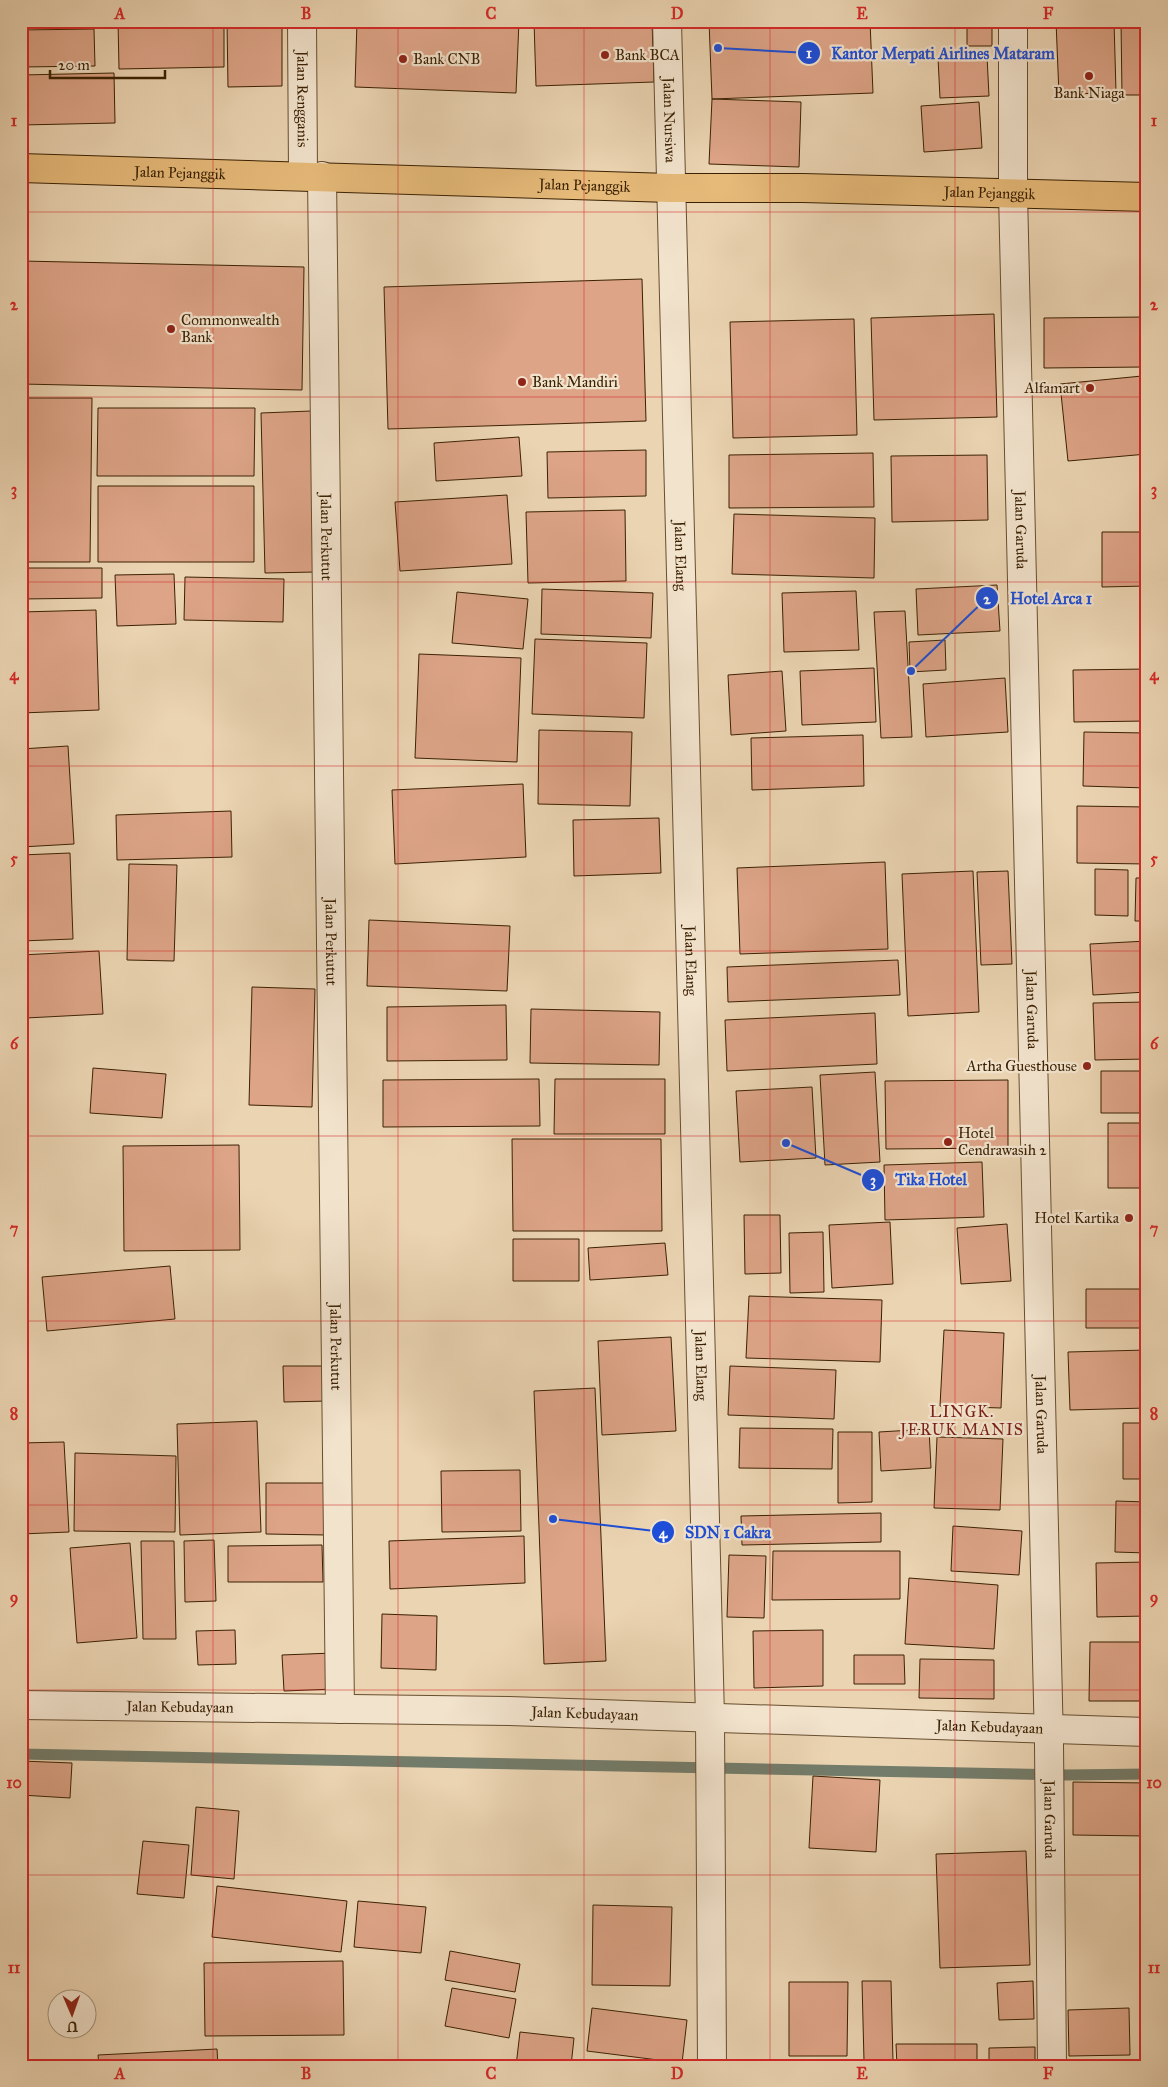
<svg xmlns="http://www.w3.org/2000/svg" width="1168" height="2087" font-family="'IM FELL Great Primer',serif">
  <style>
    .lines { fill: none; stroke-linecap: round; stroke-linejoin: round }
    .stream { stroke: #737c6a; stroke-width: 11 }
    .building { fill: #dda487; stroke: #3b2103 }
    .street-casing { stroke: #674e2f; stroke-width: 30 }
    .primary-casing { stroke: #3b2103; stroke-width: 30 }
    .street { stroke: #f2e3cd; stroke-width: 28 }
    .primary { stroke: #e6ba79; stroke-width: 28 }
    .grid { fill: none; stroke: #d62828; stroke-width: 1; stroke-opacity: 0.55 }
    .poi-dot { fill: #8f2418; stroke: #f2e3cd; stroke-width: 2 }
    .labels { text-anchor: middle; stroke-width: 4.5; stroke-linejoin: round; paint-order: stroke }
    .poi-label { font-size: 15px; fill: #3b2103; stroke: #f2e3cd; text-anchor: start }
    .street-label { font-size: 15px; fill: #3b2103; stroke: #f2e3cd }
    .neighbourhood-label { font-size: 16px; letter-spacing: 1px; fill: #7a1f14; stroke: #f2e3cd }
    .leader { fill: none; stroke: #1d4ed8; stroke-width: 2 }
    .callout-dot { fill: #1d4ed8; stroke: #f2e3cd; stroke-width: 2 }
    .mark-label { font-size: 15px; text-anchor: middle; font-weight: bold; fill: #fff }
    .callout-label { font-size: 16px; text-anchor: middle; font-weight: bold; fill: #1d4ed8; stroke: #f2e3cd; stroke-width: 4.5; stroke-linejoin: round; paint-order: stroke }
    .neatline { fill: none; stroke: #d62828; stroke-width: 2 }
    .grid-label { font-size: 16px; text-anchor: middle; font-weight: bold; fill: #d62828 }
  </style>
  <rect width="100%" height="100%" fill="#ebd4b2"/>
  <filter id="stains"><feTurbulence type="fractalNoise" baseFrequency=".004" numOctaves="4"/><feColorMatrix values="0 0 0 0 .2 0 0 0 0 .09 0 0 0 0 .02 0 0 0 .5 -.17"/></filter>
  <radialGradient id="worn" r=".72"><stop offset=".6" stop-color="#630" stop-opacity="0"/><stop offset="1" stop-color="#630" stop-opacity=".3"/></radialGradient>
  <g class="lines">
    <!-- stream -->
    <path class="stream" d="M 21,1754 L 1067,1775 L 1147,1774"/>
  </g>
  <!-- building -->
  <path class="building" d="M 118,21 L 224,21 L 224,67 L 119,69 Z
    M 227,21 L 282,21 L 282,86 L 228,87 Z
    M 357,21 L 519,21 L 516,93 L 355,87 Z
    M 534,21 L 652,21 L 654,82 L 536,86 Z
    M 709,21 L 870,21 L 873,93 L 712,99 Z
    M 967,21 L 992,21 L 992,46 L 967,46 Z
    M 1056,21 L 1114,21 L 1116,92 L 1059,95 Z
    M 1121,21 L 1147,21 L 1147,95 L 1122,95 Z
    M 94,29 L 95,66 L 21,67 L 21,30 Z
    M 987,56 L 989,96 L 940,98 L 938,58 Z
    M 114,73 L 115,123 L 21,125 L 21,75 Z
    M 712,99 L 801,102 L 799,167 L 709,164 Z
    M 979,102 L 982,148 L 924,152 L 921,106 Z
    M 21,261 L 304,267 L 302,390 L 21,384 Z
    M 642,279 L 646,421 L 388,429 L 384,287 Z
    M 994,314 L 997,417 L 874,420 L 871,318 Z
    M 1145,317 L 1145,367 L 1044,368 L 1044,318 Z
    M 854,319 L 857,435 L 733,438 L 730,322 Z
    M 1142,376 L 1147,454 L 1068,461 L 1060,384 Z
    M 21,398 L 92,398 L 90,562 L 21,562 Z
    M 98,408 L 255,408 L 254,476 L 97,476 Z
    M 311,411 L 316,572 L 265,573 L 261,413 Z
    M 519,437 L 522,476 L 436,481 L 434,443 Z
    M 646,450 L 646,496 L 548,498 L 547,452 Z
    M 873,453 L 874,507 L 729,508 L 729,455 Z
    M 987,455 L 988,520 L 892,522 L 891,456 Z
    M 98,486 L 254,486 L 254,562 L 98,562 Z
    M 507,495 L 512,564 L 400,571 L 395,502 Z
    M 625,510 L 626,581 L 528,583 L 526,512 Z
    M 734,514 L 875,518 L 874,578 L 732,574 Z
    M 1102,532 L 1147,532 L 1147,586 L 1102,587 Z
    M 22,568 L 102,568 L 102,598 L 22,599 Z
    M 174,574 L 176,624 L 117,626 L 115,575 Z
    M 185,577 L 284,579 L 283,622 L 184,620 Z
    M 997,585 L 1000,631 L 918,635 L 916,589 Z
    M 542,589 L 653,593 L 651,638 L 541,634 Z
    M 856,591 L 859,650 L 784,652 L 782,593 Z
    M 457,592 L 528,599 L 523,649 L 452,643 Z
    M 96,610 L 99,710 L 21,713 L 21,612 Z
    M 905,611 L 912,737 L 881,738 L 874,612 Z
    M 535,639 L 647,643 L 644,718 L 532,714 Z
    M 945,640 L 946,670 L 910,672 L 909,642 Z
    M 419,654 L 521,658 L 517,762 L 415,758 Z
    M 874,668 L 876,722 L 802,725 L 800,671 Z
    M 1147,669 L 1147,721 L 1074,722 L 1073,670 Z
    M 782,671 L 786,731 L 731,735 L 728,675 Z
    M 1005,678 L 1008,732 L 926,737 L 923,684 Z
    M 539,730 L 632,732 L 630,806 L 538,804 Z
    M 1084,732 L 1147,733 L 1147,788 L 1083,786 Z
    M 863,735 L 864,786 L 752,790 L 751,738 Z
    M 68,746 L 74,844 L 21,847 L 21,749 Z
    M 523,784 L 526,857 L 395,864 L 392,790 Z
    M 1077,806 L 1147,807 L 1147,864 L 1077,863 Z
    M 231,811 L 232,857 L 117,860 L 116,815 Z
    M 659,818 L 661,873 L 574,876 L 573,820 Z
    M 70,853 L 73,939 L 21,941 L 21,855 Z
    M 885,862 L 888,949 L 740,954 L 737,868 Z
    M 129,864 L 177,865 L 174,961 L 127,960 Z
    M 1095,869 L 1128,870 L 1128,916 L 1095,915 Z
    M 973,871 L 979,1012 L 908,1016 L 902,874 Z
    M 1008,871 L 1012,964 L 981,965 L 977,872 Z
    M 1136,878 L 1147,878 L 1147,921 L 1135,921 Z
    M 369,920 L 510,926 L 507,991 L 367,986 Z
    M 1147,941 L 1147,992 L 1093,995 L 1090,944 Z
    M 99,951 L 103,1014 L 26,1018 L 21,955 Z
    M 898,960 L 900,995 L 728,1002 L 727,967 Z
    M 252,987 L 315,989 L 312,1107 L 249,1105 Z
    M 1147,1002 L 1147,1059 L 1095,1060 L 1093,1003 Z
    M 506,1005 L 507,1060 L 387,1061 L 387,1007 Z
    M 531,1009 L 660,1012 L 659,1065 L 530,1063 Z
    M 875,1013 L 877,1064 L 727,1071 L 725,1020 Z
    M 93,1068 L 166,1074 L 162,1118 L 90,1113 Z
    M 1101,1071 L 1147,1071 L 1147,1113 L 1101,1113 Z
    M 875,1072 L 880,1162 L 825,1165 L 820,1075 Z
    M 539,1079 L 540,1126 L 383,1127 L 383,1080 Z
    M 555,1079 L 665,1079 L 665,1134 L 554,1134 Z
    M 1008,1080 L 1008,1148 L 886,1149 L 885,1081 Z
    M 812,1087 L 816,1158 L 740,1162 L 736,1091 Z
    M 1108,1123 L 1147,1123 L 1147,1188 L 1108,1188 Z
    M 512,1139 L 661,1139 L 662,1231 L 513,1231 Z
    M 239,1145 L 240,1250 L 124,1251 L 123,1146 Z
    M 982,1162 L 984,1217 L 885,1220 L 884,1165 Z
    M 744,1215 L 780,1215 L 781,1273 L 745,1274 Z
    M 1143,1218 L 1147,1218 L 1147,1277 L 1145,1277 Z
    M 890,1222 L 893,1284 L 832,1288 L 829,1225 Z
    M 1007,1224 L 1011,1281 L 961,1284 L 957,1228 Z
    M 823,1232 L 824,1292 L 790,1293 L 789,1233 Z
    M 513,1239 L 579,1239 L 579,1281 L 513,1281 Z
    M 665,1243 L 668,1275 L 590,1280 L 588,1248 Z
    M 170,1266 L 175,1319 L 47,1331 L 42,1277 Z
    M 1086,1289 L 1147,1289 L 1147,1328 L 1086,1328 Z
    M 749,1296 L 882,1300 L 880,1362 L 746,1358 Z
    M 944,1330 L 1004,1333 L 1001,1408 L 940,1406 Z
    M 671,1337 L 676,1431 L 602,1435 L 598,1341 Z
    M 1147,1350 L 1147,1408 L 1070,1410 L 1068,1352 Z
    M 283,1366 L 327,1366 L 328,1401 L 284,1402 Z
    M 730,1366 L 836,1370 L 834,1419 L 728,1415 Z
    M 595,1388 L 606,1661 L 544,1664 L 534,1391 Z
    M 257,1421 L 261,1532 L 180,1535 L 177,1424 Z
    M 1123,1423 L 1147,1423 L 1147,1479 L 1123,1479 Z
    M 740,1428 L 833,1429 L 832,1469 L 739,1468 Z
    M 929,1429 L 931,1468 L 881,1471 L 879,1432 Z
    M 838,1432 L 872,1432 L 872,1502 L 838,1503 Z
    M 937,1437 L 1003,1439 L 1000,1510 L 934,1508 Z
    M 64,1442 L 69,1532 L 21,1534 L 21,1443 Z
    M 75,1453 L 176,1456 L 175,1532 L 74,1531 Z
    M 520,1470 L 521,1531 L 442,1532 L 441,1471 Z
    M 266,1483 L 326,1483 L 326,1535 L 266,1534 Z
    M 1116,1501 L 1147,1502 L 1147,1553 L 1115,1552 Z
    M 881,1513 L 881,1542 L 742,1545 L 741,1516 Z
    M 953,1526 L 1022,1531 L 1019,1575 L 951,1571 Z
    M 524,1536 L 525,1583 L 390,1589 L 389,1541 Z
    M 214,1540 L 216,1601 L 185,1602 L 184,1541 Z
    M 141,1541 L 174,1541 L 176,1639 L 143,1639 Z
    M 130,1543 L 137,1638 L 77,1643 L 70,1548 Z
    M 322,1545 L 323,1582 L 228,1582 L 228,1546 Z
    M 773,1551 L 900,1551 L 900,1599 L 772,1600 Z
    M 729,1555 L 766,1556 L 764,1618 L 727,1617 Z
    M 1147,1562 L 1147,1616 L 1097,1617 L 1096,1563 Z
    M 909,1578 L 998,1585 L 994,1649 L 905,1644 Z
    M 382,1614 L 437,1616 L 436,1670 L 381,1668 Z
    M 235,1630 L 236,1664 L 198,1665 L 196,1631 Z
    M 823,1630 L 823,1686 L 754,1688 L 753,1631 Z
    M 1090,1642 L 1147,1642 L 1147,1701 L 1089,1701 Z
    M 333,1653 L 334,1689 L 284,1691 L 282,1655 Z
    M 854,1655 L 904,1655 L 905,1684 L 854,1684 Z
    M 920,1659 L 994,1660 L 994,1699 L 919,1698 Z
    M 21,1761 L 72,1763 L 70,1798 L 21,1795 Z
    M 813,1776 L 880,1780 L 876,1852 L 809,1848 Z
    M 1073,1782 L 1147,1783 L 1147,1836 L 1073,1835 Z
    M 196,1807 L 239,1811 L 234,1879 L 191,1875 Z
    M 143,1841 L 189,1845 L 184,1898 L 137,1894 Z
    M 1026,1851 L 1030,1965 L 940,1968 L 936,1854 Z
    M 217,1886 L 347,1901 L 341,1952 L 212,1937 Z
    M 358,1901 L 426,1907 L 421,1953 L 354,1947 Z
    M 593,1905 L 672,1907 L 670,1986 L 592,1985 Z
    M 450,1951 L 520,1964 L 515,1992 L 445,1980 Z
    M 343,1961 L 344,2035 L 205,2036 L 204,1963 Z
    M 862,1981 L 891,1981 L 893,2061 L 864,2061 Z
    M 1033,1981 L 1034,2019 L 999,2020 L 997,1983 Z
    M 789,1982 L 848,1982 L 847,2056 L 789,2056 Z
    M 452,1988 L 516,1999 L 509,2038 L 445,2026 Z
    M 592,2008 L 687,2020 L 682,2063 L 587,2051 Z
    M 1129,2008 L 1130,2055 L 1069,2056 L 1068,2010 Z
    M 520,2032 L 574,2038 L 571,2066 L 516,2066 Z
    M 896,2044 L 977,2044 L 977,2066 L 897,2066 Z
    M 1035,2047 L 1035,2066 L 989,2066 L 989,2048 Z
    M 217,2049 L 218,2066 L 99,2066 L 98,2055 Z"/>
  <g class="lines">
    <defs>
      <g id="street">
        <path id="s1" d="M 302,21 L 303,175"/>
        <path id="s2" d="M 667,21 L 710,1717 L 712,2066"/>
        <path id="s3" d="M 1013,21 L 1013,193 L 1049,1744 L 1052,2066"/>
        <path id="s4" d="M 322,176 L 340,1709"/>
        <path id="s5" d="M 21,1705 L 509,1711 L 1147,1732"/>
      </g>
      <g id="primary">
        <path id="s6" d="M 21,168 L 670,188 L 803,188 L 1147,197"/>
      </g>
    </defs>
    <!-- street casing -->
    <use href="#street" class="street-casing"/>
    <!-- primary casing -->
    <use href="#primary" class="primary-casing"/>
    <!-- street -->
    <use href="#street" class="street"/>
    <!-- primary -->
    <use href="#primary" class="primary"/>
  </g>
  <!-- grid -->
  <path class="grid" d="M 213,21 L 213,2066M 398,21 L 398,2066M 584,21 L 584,2066M 770,21 L 770,2066M 955,21 L 955,2066M 21,212 L 1147,212M 21,397 L 1147,397M 21,582 L 1147,582M 21,766 L 1147,766M 21,951 L 1147,951M 21,1136 L 1147,1136M 21,1321 L 1147,1321M 21,1505 L 1147,1505M 21,1690 L 1147,1690M 21,1875 L 1147,1875"/>
  <!-- markers -->
  <g class="poi-dot">
    <circle cx="605" cy="55" r="5"/>
    <circle cx="403" cy="59" r="5"/>
    <circle cx="1089" cy="76" r="5"/>
    <circle cx="171" cy="329" r="5"/>
    <circle cx="522" cy="382" r="5"/>
    <circle cx="1090" cy="388" r="5"/>
    <circle cx="1087" cy="1066" r="5"/>
    <circle cx="948" cy="1142" r="5"/>
    <circle cx="1129" cy="1218" r="5"/>
  </g>
  <g class="labels">
    <!-- poi labels -->
    <g class="poi-label">
      <text x="615" y="60">Bank BCA</text>
      <text x="413" y="64">Bank CNB</text>
      <text x="1089" y="98" text-anchor="middle">Bank Niaga</text>
      <text x="181" y="325">Commonwealth<tspan x="181" dy="17">Bank</tspan></text>
      <text x="532" y="387">Bank Mandiri</text>
      <text x="1080" y="393" text-anchor="end">Alfamart</text>
      <text x="1077" y="1071" text-anchor="end">Artha Guesthouse</text>
      <text x="958" y="1138">Hotel<tspan x="958" dy="17">Cendrawasih 2</tspan></text>
      <text x="1119" y="1223" text-anchor="end">Hotel Kartika</text>
    </g>
    <!-- street labels -->
    <g class="street-label">
      <text dy="5" stroke="none"><textPath href="#s1" startOffset="78">Jalan Rengganis</textPath></text>
      <text dy="5" stroke="none"><textPath href="#s2" startOffset="99">Jalan Nursiwa</textPath></text>
      <text dy="5" stroke="none"><textPath href="#s6" startOffset="159">Jalan Pejanggik</textPath></text>
      <text dy="5" stroke="none"><textPath href="#s6" startOffset="564">Jalan Pejanggik</textPath></text>
      <text dy="5" stroke="none"><textPath href="#s6" startOffset="969">Jalan Pejanggik</textPath></text>
      <text dy="5" stroke="none"><textPath href="#s3" startOffset="509">Jalan Garuda</textPath></text>
      <text dy="5" stroke="none"><textPath href="#s4" startOffset="361">Jalan Perkutut</textPath></text>
      <text dy="5" stroke="none"><textPath href="#s2" startOffset="535">Jalan Elang</textPath></text>
      <text dy="5" stroke="none"><textPath href="#s4" startOffset="766">Jalan Perkutut</textPath></text>
      <text dy="5" stroke="none"><textPath href="#s2" startOffset="940">Jalan Elang</textPath></text>
      <text dy="5" stroke="none"><textPath href="#s3" startOffset="989">Jalan Garuda</textPath></text>
      <text dy="5" stroke="none"><textPath href="#s4" startOffset="1171">Jalan Perkutut</textPath></text>
      <text dy="5" stroke="none"><textPath href="#s2" startOffset="1345">Jalan Elang</textPath></text>
      <text dy="5" stroke="none"><textPath href="#s3" startOffset="1394">Jalan Garuda</textPath></text>
      <text dy="5" stroke="none"><textPath href="#s5" startOffset="159">Jalan Kebudayaan</textPath></text>
      <text dy="5" stroke="none"><textPath href="#s5" startOffset="564">Jalan Kebudayaan</textPath></text>
      <text dy="5" stroke="none"><textPath href="#s5" startOffset="969">Jalan Kebudayaan</textPath></text>
      <text dy="5" stroke="none"><textPath href="#s3" startOffset="1799">Jalan Garuda</textPath></text>
    </g>
    <!-- neighbourhood labels -->
    <g class="neighbourhood-label">
      <text x="962" y="1417">LINGK.<tspan x="962" dy="18">JERUK MANIS</tspan></text>
    </g>
  </g>
  <!-- callouts -->
  <path class="leader" d="M718 48L809 53M911 671L987 598M786 1143L873 1180M553 1519L663 1532"/>
  <g class="callout-dot">
    <circle cx="718" cy="48" r="5"/>
    <circle cx="911" cy="671" r="5"/>
    <circle cx="786" cy="1143" r="5"/>
    <circle cx="553" cy="1519" r="5"/>
    <circle cx="809" cy="53" r="12"/>
    <circle cx="987" cy="598" r="12"/>
    <circle cx="873" cy="1180" r="12"/>
    <circle cx="663" cy="1532" r="12"/>
  </g>
  <g class="mark-label">
    <text x="809" y="58">1</text>
    <text x="987" y="604">2</text>
    <text x="873" y="1185">3</text>
    <text x="663" y="1538">4</text>
  </g>
  <g class="callout-label">
    <text x="943" y="59">Kantor Merpati Airlines Mataram</text>
    <text x="1051" y="604">Hotel Arca 1</text>
    <text x="931" y="1185">Tika Hotel</text>
    <text x="728" y="1538">SDN 1 Cakra</text>
  </g>
  <!-- margin -->
  <rect width="1168" height="2087" fill="none" stroke="#ebd4b2" stroke-width="55"/>
  <!-- north arrow -->
  <g transform="translate(72 2014) rotate(178)"><circle r="24" fill="#f2e3cd" stroke="#a9957c"/>
  <path d="M0-4L9 19L0 12L-9 19Z" fill="#8f2418"/>
  <text y="-8" font-size="14" font-weight="bold" text-anchor="middle" fill="#3b2103">U</text>
  </g>
  <!-- scale -->
  <path d="M50 70v8h115v-8" fill="none" stroke="#3b2103" stroke-width="2.5"/>
  <text x="58" y="70" font-size="15" fill="#3b2103" stroke="#f2e3cd" stroke-width="4" paint-order="stroke">20 m</text>
  <rect x="28" y="28" width="1112" height="2032" class="neatline"/>
  <g class="grid-label">
    <text x="120" y="19">A</text>
    <text x="306" y="19">B</text>
    <text x="491" y="19">C</text>
    <text x="677" y="19">D</text>
    <text x="862" y="19">E</text>
    <text x="1048" y="19">F</text>
    <text x="14" y="126">1</text>
    <text x="1154" y="126">1</text>
    <text x="14" y="310">2</text>
    <text x="1154" y="310">2</text>
    <text x="14" y="495">3</text>
    <text x="1154" y="495">3</text>
    <text x="14" y="680">4</text>
    <text x="1154" y="680">4</text>
    <text x="14" y="864">5</text>
    <text x="1154" y="864">5</text>
    <text x="14" y="1049">6</text>
    <text x="1154" y="1049">6</text>
    <text x="14" y="1234">7</text>
    <text x="1154" y="1234">7</text>
    <text x="14" y="1419">8</text>
    <text x="1154" y="1419">8</text>
    <text x="14" y="1603">9</text>
    <text x="1154" y="1603">9</text>
    <text x="14" y="1788">10</text>
    <text x="1154" y="1788">10</text>
    <text x="14" y="1973">11</text>
    <text x="1154" y="1973">11</text>
    <text x="120" y="2079">A</text>
    <text x="306" y="2079">B</text>
    <text x="491" y="2079">C</text>
    <text x="677" y="2079">D</text>
    <text x="862" y="2079">E</text>
    <text x="1048" y="2079">F</text>
  </g>
  <rect width="100%" height="100%" filter="url(#stains)"/>
  <rect width="100%" height="100%" fill="url(#worn)"/>
</svg>
